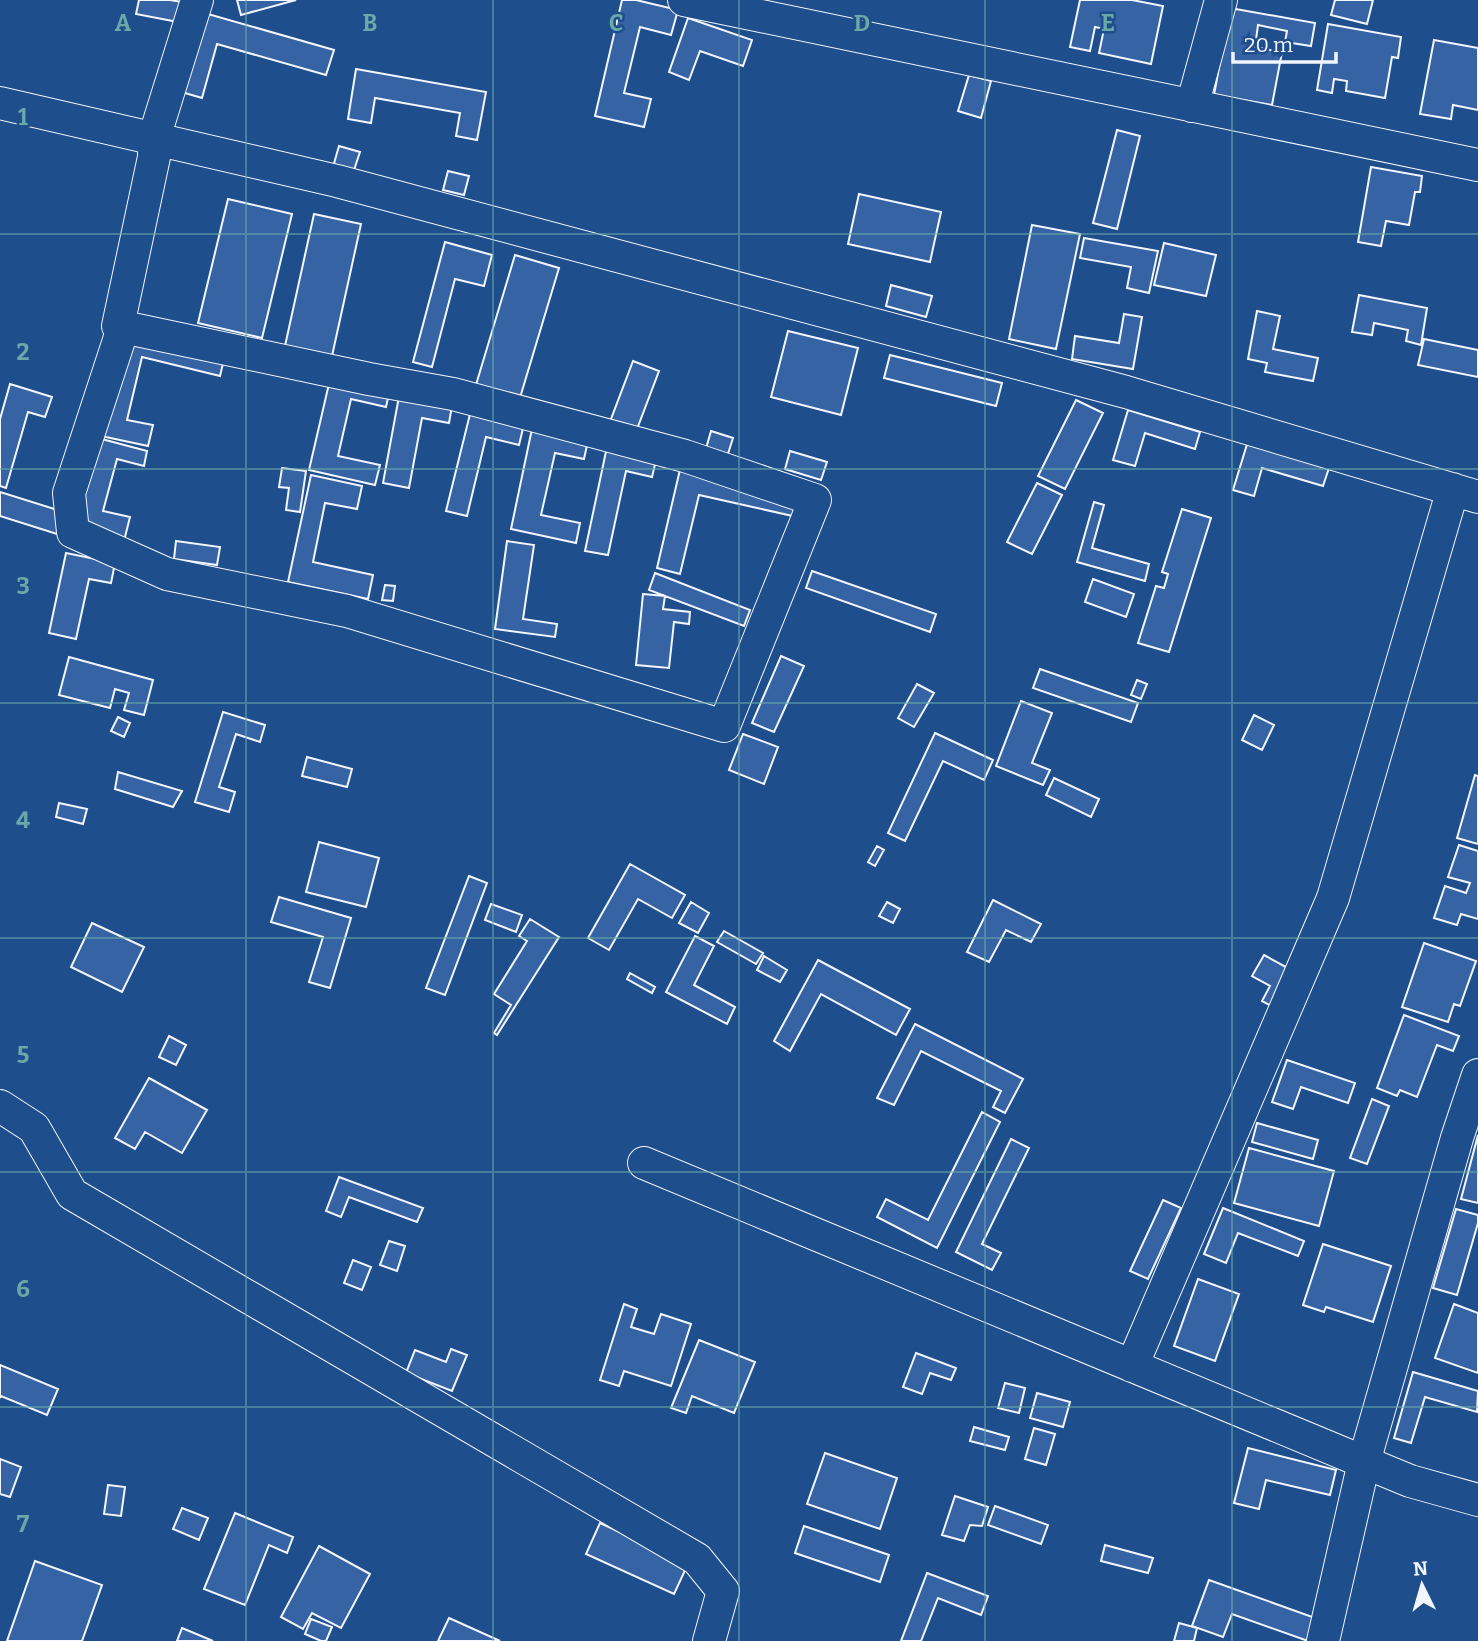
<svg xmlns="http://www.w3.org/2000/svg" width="1478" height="1641" font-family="Bitter,serif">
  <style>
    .building { fill: #3563a3; stroke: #f2f6ff; stroke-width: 2 }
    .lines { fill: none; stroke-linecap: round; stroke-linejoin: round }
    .minor-casing { stroke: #f2f6ff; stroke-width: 34 }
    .minor { stroke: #1f4e8c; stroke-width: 32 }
    .grid { fill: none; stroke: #6aa9a8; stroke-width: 2; stroke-opacity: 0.55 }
    .grid-label { font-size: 23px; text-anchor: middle; font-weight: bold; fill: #6aa9a8; stroke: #1f4e8c; stroke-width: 5; stroke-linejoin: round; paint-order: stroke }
  </style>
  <rect width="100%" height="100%" fill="#1f4e8c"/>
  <!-- building -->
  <path class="building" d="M 139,0 L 170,0 L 182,2 L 178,22 L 136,14 Z
    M 237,0 L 296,0 L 241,15 Z
    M 622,0 L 636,0 L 678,10 L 671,35 L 640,27 L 624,93 L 651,99 L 644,127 L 595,116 Z
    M 1080,0 L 1132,0 L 1163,6 L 1151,64 L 1099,53 L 1104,29 L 1095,27 L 1090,51 L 1070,47 Z
    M 1335,0 L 1373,0 L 1367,24 L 1331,15 Z
    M 1230,8 L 1315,23 L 1311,46 L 1285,42 L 1287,31 L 1258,25 L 1255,47 L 1282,52 L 1272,105 L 1214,95 Z
    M 201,12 L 334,50 L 326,75 L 217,44 L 202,98 L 178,91 Z
    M 688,18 L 752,40 L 743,66 L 700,51 L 689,80 L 669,72 Z
    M 1328,24 L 1401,37 L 1398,58 L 1392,57 L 1385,98 L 1346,91 L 1347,81 L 1334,79 L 1332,93 L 1317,90 Z
    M 1434,40 L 1478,48 L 1478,110 L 1453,105 L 1451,119 L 1420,114 Z
    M 356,69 L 486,92 L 477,140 L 456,136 L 460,113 L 375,98 L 371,123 L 348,119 Z
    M 969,75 L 991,81 L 981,118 L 958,111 Z
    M 1117,130 L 1140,136 L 1117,229 L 1093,223 Z
    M 339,146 L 360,152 L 353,173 L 333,167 Z
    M 1371,167 L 1422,176 L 1420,192 L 1415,192 L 1409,225 L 1386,221 L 1381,246 L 1358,242 Z
    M 448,171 L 469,176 L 464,195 L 443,190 Z
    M 859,194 L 941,212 L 930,262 L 848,244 Z
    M 228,199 L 292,214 L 262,338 L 198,323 Z
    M 314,214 L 361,224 L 332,356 L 285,346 Z
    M 1032,225 L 1080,234 L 1056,349 L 1009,339 Z
    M 1084,238 L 1158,251 L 1149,293 L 1127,288 L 1131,267 L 1080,258 Z
    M 445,242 L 492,255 L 484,286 L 455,279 L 432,367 L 413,362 Z
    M 1164,243 L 1216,255 L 1206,296 L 1154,285 Z
    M 515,255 L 559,268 L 519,401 L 475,388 Z
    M 891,285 L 932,296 L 926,317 L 886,306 Z
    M 1359,295 L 1427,308 L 1421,345 L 1406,341 L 1408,330 L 1374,323 L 1372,335 L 1352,332 Z
    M 1257,311 L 1280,316 L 1273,349 L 1318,358 L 1313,381 L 1265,372 L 1267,363 L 1248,359 Z
    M 1124,314 L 1142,317 L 1133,369 L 1072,359 L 1075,336 L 1119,343 Z
    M 788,331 L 858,348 L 841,415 L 771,397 Z
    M 125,332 L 225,355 L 220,376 L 142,357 L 127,420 L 153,425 L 148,446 L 101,436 Z
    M 1424,339 L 1478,350 L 1478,377 L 1418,365 Z
    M 890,355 L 1002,383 L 996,406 L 884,378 Z
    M 633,361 L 659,371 L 634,437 L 608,427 Z
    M 331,375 L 390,389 L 386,407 L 351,399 L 338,456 L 380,465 L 375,485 L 309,470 Z
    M 10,384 L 52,397 L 45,417 L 28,412 L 6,488 L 0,486 L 0,419 Z
    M 400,391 L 453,400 L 449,423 L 422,418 L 409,488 L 383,483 Z
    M 1076,400 L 1103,413 L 1065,489 L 1038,476 Z
    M 472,406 L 525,420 L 519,445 L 486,437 L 467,516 L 446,511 Z
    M 1128,410 L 1200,432 L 1195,449 L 1145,433 L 1135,466 L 1113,460 Z
    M 533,424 L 589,436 L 584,459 L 555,453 L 541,515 L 580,523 L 576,543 L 511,529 Z
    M 711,431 L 733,438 L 726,460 L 705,452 Z
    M 98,438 L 147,451 L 144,466 L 117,459 L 103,511 L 130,517 L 121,553 L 72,541 Z
    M 1248,441 L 1330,465 L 1323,486 L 1262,468 L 1254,496 L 1233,490 Z
    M 608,442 L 658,452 L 652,477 L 626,471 L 608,555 L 585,551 Z
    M 790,451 L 827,462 L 821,480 L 785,469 Z
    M 682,461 L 813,491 L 806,519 L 699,495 L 680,574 L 657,568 Z
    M 282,468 L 306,471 L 300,512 L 286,510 L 289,488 L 279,487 Z
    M 311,475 L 362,486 L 357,509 L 325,503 L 313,562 L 373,575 L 368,599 L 288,582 Z
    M 1037,483 L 1062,495 L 1032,554 L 1007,542 Z
    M 0,492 L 64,512 L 57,534 L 0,516 Z
    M 1094,502 L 1104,505 L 1092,548 L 1149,564 L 1145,581 L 1077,562 Z
    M 1182,509 L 1211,518 L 1169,652 L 1138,643 L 1156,586 L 1164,588 L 1168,574 L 1162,572 Z
    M 176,541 L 220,547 L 217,565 L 174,559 Z
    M 507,541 L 534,545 L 523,619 L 557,624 L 555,637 L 495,629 Z
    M 66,553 L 115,563 L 111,583 L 89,579 L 76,639 L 49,633 Z
    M 812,571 L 936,614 L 930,632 L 806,588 Z
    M 655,573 L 750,610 L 744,626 L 649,590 Z
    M 1093,579 L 1134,594 L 1126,617 L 1085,602 Z
    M 385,585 L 395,586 L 393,601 L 382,600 Z
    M 643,594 L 665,596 L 663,609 L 690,612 L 689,624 L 674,622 L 669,668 L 636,665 Z
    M 781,656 L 804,666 L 774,732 L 752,723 Z
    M 69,657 L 153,680 L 144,715 L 124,710 L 129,693 L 115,689 L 110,708 L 59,695 Z
    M 1040,669 L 1138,703 L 1131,722 L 1033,688 Z
    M 1137,680 L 1147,684 L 1141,699 L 1131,695 Z
    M 917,684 L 934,693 L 914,727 L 898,718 Z
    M 1021,701 L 1052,713 L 1032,763 L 1050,770 L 1043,785 L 996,766 Z
    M 223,712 L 265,725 L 260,742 L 236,734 L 219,787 L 235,792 L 229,812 L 195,802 Z
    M 1254,715 L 1274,725 L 1262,750 L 1242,740 Z
    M 118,717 L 130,723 L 124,737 L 111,731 Z
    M 935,733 L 993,760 L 984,780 L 943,761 L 905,841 L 888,833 Z
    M 743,734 L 778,747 L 764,784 L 729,770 Z
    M 307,757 L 352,769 L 347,787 L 302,776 Z
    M 118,772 L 182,791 L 173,807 L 115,789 Z
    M 1475,775 L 1478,776 L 1478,844 L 1457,838 Z
    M 1054,778 L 1099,799 L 1091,817 L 1046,795 Z
    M 59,803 L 87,809 L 83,824 L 56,817 Z
    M 319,842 L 379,858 L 366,907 L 306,892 Z
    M 1459,845 L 1478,851 L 1478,919 L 1461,914 L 1457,925 L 1434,918 L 1445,886 L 1466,893 L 1470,883 L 1448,877 Z
    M 877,846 L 884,850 L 875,866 L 868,862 Z
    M 630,864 L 685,895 L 672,918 L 638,899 L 609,950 L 588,938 Z
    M 469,876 L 487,883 L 445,995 L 426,988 Z
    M 279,897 L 351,918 L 330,988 L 309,982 L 323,937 L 271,922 Z
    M 993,900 L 1041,924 L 1031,942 L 1006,930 L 989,962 L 967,952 Z
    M 691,902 L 709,913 L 698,933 L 679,923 Z
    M 887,902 L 900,909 L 893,923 L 879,916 Z
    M 491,904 L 522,915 L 516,932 L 485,920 Z
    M 530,919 L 559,937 L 497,1035 L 494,1033 L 511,1005 L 494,994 L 527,941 L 519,936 Z
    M 92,923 L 144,947 L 122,992 L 71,967 Z
    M 724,931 L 763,953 L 756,964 L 717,942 Z
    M 695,936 L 714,946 L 694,985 L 735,1007 L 727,1024 L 666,992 Z
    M 1424,943 L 1476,961 L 1460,1006 L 1454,1004 L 1448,1022 L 1402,1007 Z
    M 1264,955 L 1295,972 L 1275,1008 L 1262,1001 L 1270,986 L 1252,976 Z
    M 764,956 L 787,970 L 780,982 L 757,970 Z
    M 818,960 L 910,1009 L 896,1035 L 821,994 L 790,1051 L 774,1041 Z
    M 630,973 L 655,987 L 652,993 L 627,979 Z
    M 1404,1015 L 1459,1036 L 1453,1051 L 1437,1045 L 1417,1097 L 1400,1090 L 1397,1096 L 1377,1088 Z
    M 915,1024 L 1023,1079 L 1005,1113 L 993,1107 L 1001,1091 L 921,1051 L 894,1105 L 877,1098 Z
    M 169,1036 L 186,1045 L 176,1065 L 159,1057 Z
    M 1287,1060 L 1355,1083 L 1348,1103 L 1301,1087 L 1293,1109 L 1272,1102 Z
    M 149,1078 L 207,1110 L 182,1153 L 145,1132 L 135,1149 L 115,1138 Z
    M 1372,1099 L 1389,1106 L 1367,1164 L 1350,1158 Z
    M 982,1112 L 1000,1122 L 937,1248 L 877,1217 L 886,1199 L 928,1220 Z
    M 1257,1123 L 1318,1140 L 1313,1159 L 1252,1142 Z
    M 1478,1135 L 1478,1203 L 1461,1199 Z
    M 1011,1139 L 1029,1148 L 982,1244 L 1001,1253 L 992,1270 L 956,1252 Z
    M 1249,1148 L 1334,1171 L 1319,1226 L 1234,1203 Z
    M 339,1177 L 423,1208 L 417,1222 L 349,1197 L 341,1217 L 326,1211 Z
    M 1163,1200 L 1181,1208 L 1148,1279 L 1130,1271 Z
    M 1223,1208 L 1304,1241 L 1298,1256 L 1238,1233 L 1226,1263 L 1204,1254 Z
    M 1456,1209 L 1478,1215 L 1478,1223 L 1457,1295 L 1433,1288 Z
    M 389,1241 L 405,1246 L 397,1271 L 380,1265 Z
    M 1323,1244 L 1391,1266 L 1373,1322 L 1326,1307 L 1324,1312 L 1303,1305 Z
    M 353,1260 L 371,1267 L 362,1290 L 344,1283 Z
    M 1198,1279 L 1239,1294 L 1215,1361 L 1174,1346 Z
    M 624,1304 L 637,1309 L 631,1327 L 654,1334 L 661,1314 L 691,1324 L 671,1386 L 624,1371 L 619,1386 L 600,1380 Z
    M 1454,1304 L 1478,1313 L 1478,1373 L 1435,1358 Z
    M 699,1340 L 755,1362 L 734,1413 L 692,1396 L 686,1413 L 671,1408 Z
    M 451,1349 L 467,1355 L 452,1391 L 406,1373 L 415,1350 L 446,1362 Z
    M 916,1353 L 956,1368 L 951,1380 L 930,1373 L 922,1394 L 903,1387 Z
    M 0,1365 L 58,1389 L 47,1415 L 1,1396 L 0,1398 Z
    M 1413,1372 L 1478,1391 L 1477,1412 L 1425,1397 L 1411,1443 L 1394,1438 Z
    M 1005,1383 L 1025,1388 L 1019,1413 L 998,1408 Z
    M 1037,1393 L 1070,1402 L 1063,1427 L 1030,1418 Z
    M 974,1427 L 1009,1437 L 1005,1450 L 970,1441 Z
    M 1034,1428 L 1055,1434 L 1046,1465 L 1025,1459 Z
    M 1248,1448 L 1336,1470 L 1330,1495 L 1266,1480 L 1259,1509 L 1234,1503 Z
    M 825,1453 L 897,1478 L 880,1529 L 807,1504 Z
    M 0,1459 L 21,1467 L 10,1497 L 0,1494 Z
    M 108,1485 L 125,1487 L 121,1516 L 104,1514 Z
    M 955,1496 L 988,1507 L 982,1526 L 970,1525 L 964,1541 L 942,1535 Z
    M 995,1506 L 1048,1525 L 1041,1544 L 988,1525 Z
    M 182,1508 L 208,1518 L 199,1540 L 173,1529 Z
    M 235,1513 L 293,1537 L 287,1553 L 269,1545 L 245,1605 L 204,1589 Z
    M 600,1523 L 688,1564 L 674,1594 L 586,1554 Z
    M 804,1526 L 889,1555 L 880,1582 L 795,1553 Z
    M 1105,1545 L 1153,1558 L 1148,1573 L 1101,1561 Z
    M 319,1546 L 370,1574 L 341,1628 L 312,1613 L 303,1629 L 281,1617 Z
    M 35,1561 L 102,1585 L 82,1641 L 7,1641 Z
    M 927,1573 L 988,1596 L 981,1615 L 938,1598 L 921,1641 L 901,1641 Z
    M 1209,1580 L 1318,1619 L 1308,1641 L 1232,1614 L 1223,1637 L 1192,1626 Z
    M 449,1618 L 500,1641 L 438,1641 Z
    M 311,1619 L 332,1627 L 326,1641 L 321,1641 L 305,1634 Z
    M 1179,1623 L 1197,1628 L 1194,1641 L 1174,1641 Z
    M 182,1628 L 213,1641 L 177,1641 Z"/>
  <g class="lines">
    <defs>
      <path id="minor" d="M 684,0 L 1478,165
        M 0,103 L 337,181 L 1126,392 L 1478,497
        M 1192,106 L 1221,0
        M 123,328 L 69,493 L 73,532 L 167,574 L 347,611 L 724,726 L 815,500 L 685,456 L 453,394 L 369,379 L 118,326 L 154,157 L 154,138 L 197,0
        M 0,1106 L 34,1128 L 72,1194 L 697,1559 L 723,1591 L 709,1641
        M 644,1163 L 1364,1462 L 1410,1481 L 1478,1500
        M 1132,1366 L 1333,898 L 1453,489
        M 1323,1641 L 1364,1462 L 1457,1138 L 1478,1075"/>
    </defs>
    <!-- minor casing -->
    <use href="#minor" class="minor-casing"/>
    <!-- minor -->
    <use href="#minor" class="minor"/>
  </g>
  <!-- grid -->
  <path class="grid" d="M 246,0 L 246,1641M 493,0 L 493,1641M 739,0 L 739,1641M 985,0 L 985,1641M 1232,0 L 1232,1641M 0,234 L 1478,234M 0,469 L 1478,469M 0,703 L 1478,703M 0,938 L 1478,938M 0,1172 L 1478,1172M 0,1407 L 1478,1407"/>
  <g class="grid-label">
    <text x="123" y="31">A</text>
    <text x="370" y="31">B</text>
    <text x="616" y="31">C</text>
    <text x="862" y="31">D</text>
    <text x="1108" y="31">E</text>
    <text x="23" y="125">1</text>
    <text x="23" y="360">2</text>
    <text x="23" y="594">3</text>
    <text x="23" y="828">4</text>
    <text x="23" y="1063">5</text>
    <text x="23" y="1297">6</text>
    <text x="23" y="1532">7</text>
  </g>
  <!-- north arrow -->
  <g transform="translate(1422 1585) rotate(355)" stroke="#1f4e8c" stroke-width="5" paint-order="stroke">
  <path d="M0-5L12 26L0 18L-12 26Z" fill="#f2f6ff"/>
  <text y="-10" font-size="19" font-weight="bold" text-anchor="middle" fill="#f2f6ff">N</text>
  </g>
  <!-- scale -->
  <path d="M1233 52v10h103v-10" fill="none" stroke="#f2f6ff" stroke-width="3.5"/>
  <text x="1244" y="52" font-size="21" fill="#f2f6ff" stroke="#1f4e8c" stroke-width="5" paint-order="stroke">20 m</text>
</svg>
